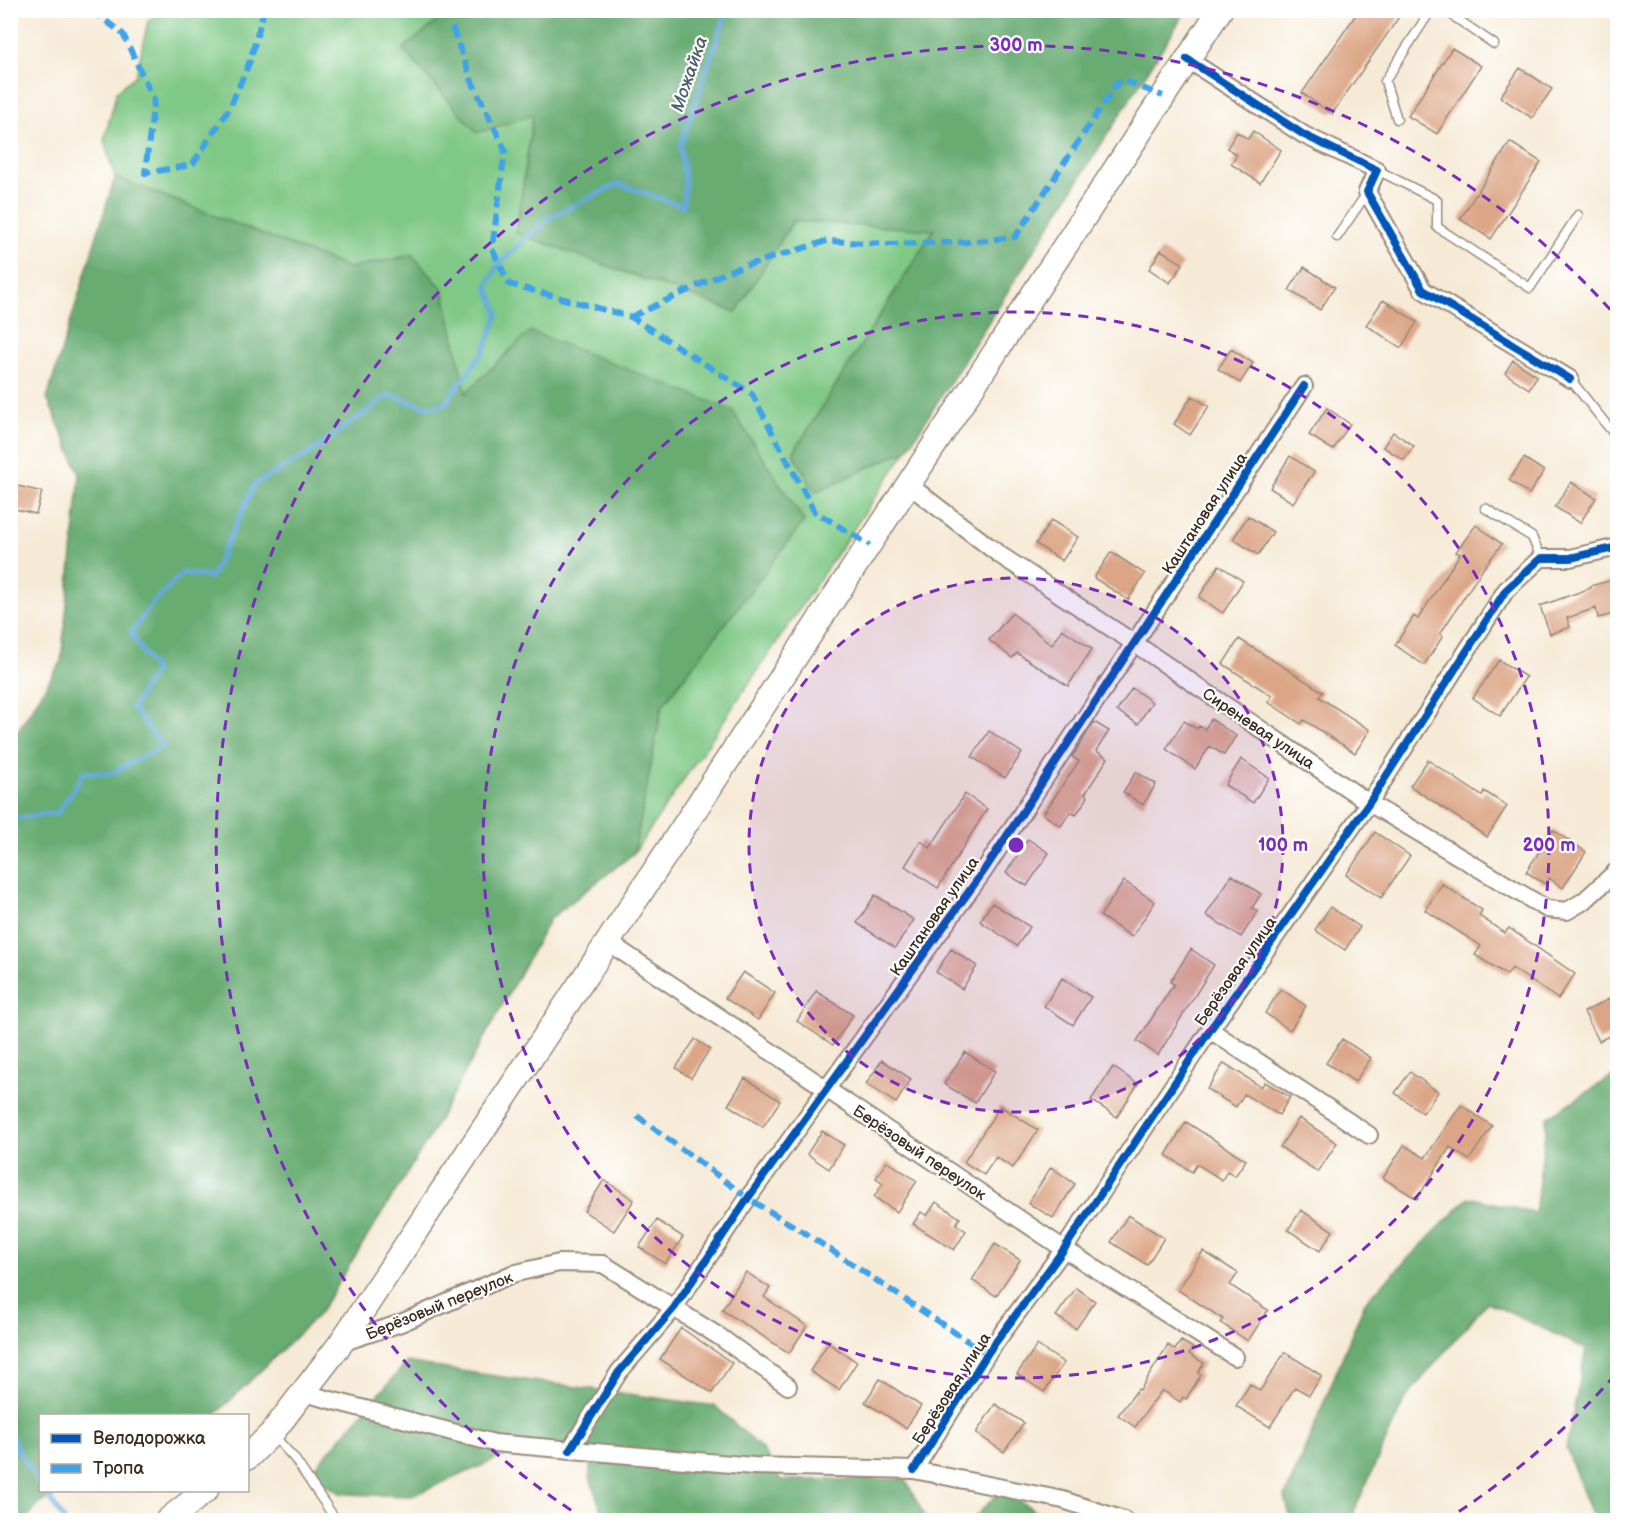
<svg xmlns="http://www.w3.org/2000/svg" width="1628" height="1531" font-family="'Balsamiq Sans',sans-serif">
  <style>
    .green { fill: #7fc885; stroke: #5d7952; stroke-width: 1.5 }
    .forest { fill: #67ac72; stroke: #516b48; stroke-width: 1.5 }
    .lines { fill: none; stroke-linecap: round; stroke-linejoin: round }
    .stream { stroke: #66abdc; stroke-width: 5 }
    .building { fill: #dca686 }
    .service-casing { stroke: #988a7a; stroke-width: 11 }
    .minor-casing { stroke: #988a7a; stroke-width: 20 }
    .secondary-casing { stroke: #988a7a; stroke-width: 27 }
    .service { stroke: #fff; stroke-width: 8 }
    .minor { stroke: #fff; stroke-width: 16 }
    .secondary { stroke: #fff; stroke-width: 24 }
    .quiet { stroke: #3fa3ea; stroke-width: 6; stroke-dasharray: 12 6; stroke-linecap: butt }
    .cycleway-casing { stroke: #fff; stroke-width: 11 }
    .cycleway { stroke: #0057b8; stroke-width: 8 }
    .ring { fill: none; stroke: #7b2cbf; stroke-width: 3; stroke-dasharray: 10 8 }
    .labels { text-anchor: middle; stroke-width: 4.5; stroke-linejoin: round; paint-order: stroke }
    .street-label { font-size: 16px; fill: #3b2a1e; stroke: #fff }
    .water-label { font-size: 18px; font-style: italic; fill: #4c5e6a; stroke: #fff }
    .centre { fill: #7b2cbf; stroke: #fff; stroke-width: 3 }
    .ring-label { font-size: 18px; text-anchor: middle; font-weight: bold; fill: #7b2cbf; stroke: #fff; stroke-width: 4.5; stroke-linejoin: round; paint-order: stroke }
  </style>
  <rect width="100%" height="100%" fill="#fff"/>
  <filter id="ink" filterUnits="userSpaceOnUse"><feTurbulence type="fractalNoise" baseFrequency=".0167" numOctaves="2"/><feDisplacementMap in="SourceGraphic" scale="12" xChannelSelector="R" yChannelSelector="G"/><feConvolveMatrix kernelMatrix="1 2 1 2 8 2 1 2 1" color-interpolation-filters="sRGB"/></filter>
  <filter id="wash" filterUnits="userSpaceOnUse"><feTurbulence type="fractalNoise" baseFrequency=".008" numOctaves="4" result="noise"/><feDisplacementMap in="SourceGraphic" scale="24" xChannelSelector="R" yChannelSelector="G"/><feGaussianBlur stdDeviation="1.35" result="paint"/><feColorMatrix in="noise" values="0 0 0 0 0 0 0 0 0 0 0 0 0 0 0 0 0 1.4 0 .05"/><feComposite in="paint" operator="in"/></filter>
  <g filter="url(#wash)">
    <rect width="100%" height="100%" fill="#f6ead6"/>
    <!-- green -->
    <path class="green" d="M 162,11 L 450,11 L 403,49 L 533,115 L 516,232 L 736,312 L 793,221 L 934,229 L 793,453 L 815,492 L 907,450 L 634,853 L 662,706 L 804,521 L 466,393 L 443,289 L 412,255 L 349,268 L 115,177 L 104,141 L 117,91 L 136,75 L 148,21 Z"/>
    <!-- forest -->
    <path class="forest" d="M 450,11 L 450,10 L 1186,11 L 907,450 L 815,492 L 793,453 L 934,230 L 793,221 L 736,312 L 516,233 L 533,115 L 477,133 L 403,49 Z
      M 115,177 L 349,268 L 412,255 L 443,289 L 466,393 L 530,331 L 732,410 L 804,521 L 662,706 L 634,853 L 550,919 L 427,1141 L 319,1314 L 215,1415 L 40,1416 L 40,1490 L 64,1491 L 40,1503 L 25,1520 L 11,1520 L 11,742 L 61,662 L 80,474 L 47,398 Z
      M 1617,1073 L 1617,1520 L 1594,1520 L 1566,1448 L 1586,1349 L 1487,1302 L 1405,1399 L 1354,1511 L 1357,1520 L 1291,1520 L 1285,1497 L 1365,1302 L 1469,1197 L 1535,1213 L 1547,1118 Z
      M 407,1362 L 453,1370 L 715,1406 L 762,1449 L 781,1480 L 905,1479 L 927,1520 L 604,1520 L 590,1477 L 590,1463 L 504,1456 L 412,1496 L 342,1494 L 309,1474 Z
      M 1002,1489 L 1049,1520 L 972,1520 Z"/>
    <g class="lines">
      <!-- stream -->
      <path class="stream" d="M 10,819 L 58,813 L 84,772 L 109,774 L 163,746 L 132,708 L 155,671 L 131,633 L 153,603 L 183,573 L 211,577 L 255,484 L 311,452 L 389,395 L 427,407 L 445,404 L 485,349 L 498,313 L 487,286 L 499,264 L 548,218 L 618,184 L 683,206 L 685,181 L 680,147 L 727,10
        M 10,1432 L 20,1454 L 40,1485
        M 44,1490 L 64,1520"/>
    </g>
    <g id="blocks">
      <!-- building -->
      <path class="building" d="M 1359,10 L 1390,10 L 1399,17 L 1332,114 L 1302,93 Z
        M 1452,48 L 1481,66 L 1437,134 L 1408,116 Z
        M 1520,68 L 1552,89 L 1532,118 L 1500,97 Z
        M 1253,131 L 1281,150 L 1260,183 L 1231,164 L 1237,155 L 1227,148 L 1237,132 L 1248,139 Z
        M 1510,142 L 1541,162 L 1491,239 L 1460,219 Z
        M 1161,250 L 1183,264 L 1170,283 L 1149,269 Z
        M 1304,267 L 1335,287 L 1320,310 L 1289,290 Z
        M 1383,300 L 1417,322 L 1401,348 L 1366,325 Z
        M 1231,349 L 1253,363 L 1240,383 L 1218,369 Z
        M 1513,360 L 1537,376 L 1529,389 L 1505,373 Z
        M 1192,396 L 1209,406 L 1190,435 L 1174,424 Z
        M 1327,408 L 1350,424 L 1333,450 L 1309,435 Z
        M 1393,432 L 1414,446 L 1404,460 L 1383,447 Z
        M 1290,456 L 1314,472 L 1293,503 L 1270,488 Z
        M 1524,458 L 1544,471 L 1529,494 L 1509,480 Z
        M 1571,482 L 1596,498 L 1580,523 L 1555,507 Z
        M 10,484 L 42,492 L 36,514 L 10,508 Z
        M 1248,516 L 1273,532 L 1258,555 L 1233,539 Z
        M 1051,520 L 1078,537 L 1062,561 L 1036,544 Z
        M 1476,525 L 1502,544 L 1482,570 L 1440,634 L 1443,636 L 1424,665 L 1395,645 L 1414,616 L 1418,619 L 1460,554 L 1456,552 Z
        M 1111,552 L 1145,574 L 1128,600 L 1094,578 Z
        M 1219,565 L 1243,581 L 1223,613 L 1199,597 Z
        M 1617,579 L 1617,613 L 1598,618 L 1596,608 L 1567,618 L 1570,627 L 1550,634 L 1540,606 L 1591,588 L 1590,586 Z
        M 1012,613 L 1052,645 L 1062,629 L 1092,649 L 1068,686 L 1017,653 L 1012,658 L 989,640 Z
        M 1239,639 L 1323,692 L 1319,697 L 1370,730 L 1355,753 L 1304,720 L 1301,724 L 1268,702 L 1272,696 L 1223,664 Z
        M 1499,660 L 1526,677 L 1500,716 L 1473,698 Z
        M 1132,688 L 1152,702 L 1138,724 L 1117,711 Z
        M 1211,719 L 1236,736 L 1224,755 L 1210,746 L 1195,769 L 1166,749 L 1184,721 L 1197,729 L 1199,726 L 1205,729 Z
        M 1094,722 L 1109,731 L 1096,751 L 1108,758 L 1085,794 L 1088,797 L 1076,815 L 1070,812 L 1061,826 L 1043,814 L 1079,761 L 1072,757 Z
        M 989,731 L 1022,753 L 1005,778 L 972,757 Z
        M 1241,759 L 1269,778 L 1253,803 L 1225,785 Z
        M 1428,760 L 1482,796 L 1484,791 L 1507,806 L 1487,837 L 1410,786 Z
        M 1136,772 L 1156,784 L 1143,805 L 1123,792 Z
        M 965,794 L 987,809 L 938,888 L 905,866 L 921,841 L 930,848 Z
        M 1553,830 L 1586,852 L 1563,888 L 1549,878 L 1545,884 L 1526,872 Z
        M 1375,832 L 1410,856 L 1381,898 L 1346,875 Z
        M 1028,839 L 1049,853 L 1027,886 L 1006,873 Z
        M 1232,875 L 1261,894 L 1252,908 L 1258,911 L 1241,937 L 1206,915 Z
        M 1124,881 L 1155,902 L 1132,937 L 1100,916 Z
        M 1442,884 L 1482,910 L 1479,916 L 1505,933 L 1509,928 L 1575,974 L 1558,999 L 1512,968 L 1507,975 L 1475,955 L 1481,946 L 1425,910 Z
        M 875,895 L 914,920 L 895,948 L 857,923 Z
        M 992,903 L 1030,927 L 1017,946 L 980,921 Z
        M 1330,907 L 1360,927 L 1345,950 L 1315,930 Z
        M 951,949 L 977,966 L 962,989 L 936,972 Z
        M 1191,949 L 1214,965 L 1158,1055 L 1137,1041 L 1174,984 L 1170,982 Z
        M 743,972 L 775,993 L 758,1020 L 725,998 Z
        M 1062,978 L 1091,997 L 1073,1025 L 1044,1006 Z
        M 1281,989 L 1306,1006 L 1290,1030 L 1265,1013 Z
        M 816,991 L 853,1015 L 833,1045 L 797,1021 Z
        M 1617,995 L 1617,1032 L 1599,1041 L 1584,1012 Z
        M 695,1039 L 710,1049 L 691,1078 L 676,1068 Z
        M 1342,1039 L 1371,1058 L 1355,1082 L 1326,1063 Z
        M 965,1052 L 995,1071 L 975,1103 L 944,1084 Z
        M 882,1060 L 911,1079 L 896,1103 L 866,1084 Z
        M 1224,1063 L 1261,1087 L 1265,1082 L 1290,1097 L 1279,1115 L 1244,1094 L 1236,1107 L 1207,1089 Z
        M 1113,1067 L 1138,1084 L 1117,1117 L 1091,1100 Z
        M 1410,1072 L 1438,1092 L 1423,1113 L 1395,1093 Z
        M 745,1078 L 780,1101 L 763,1127 L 728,1105 Z
        M 1461,1105 L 1492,1126 L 1469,1160 L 1450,1147 L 1417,1199 L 1383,1178 L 1404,1145 L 1425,1158 Z
        M 1000,1106 L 1038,1130 L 1013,1168 L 996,1157 L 984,1175 L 964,1162 Z
        M 1299,1118 L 1337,1143 L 1318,1172 L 1280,1147 Z
        M 1186,1122 L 1246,1160 L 1235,1176 L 1227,1171 L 1222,1180 L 1197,1164 L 1192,1172 L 1166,1155 Z
        M 822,1131 L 844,1145 L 829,1169 L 807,1154 Z
        M 887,1161 L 917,1181 L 897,1212 L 874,1197 L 883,1183 L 876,1178 Z
        M 1051,1167 L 1075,1184 L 1053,1218 L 1028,1203 Z
        M 604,1180 L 634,1200 L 614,1231 L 584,1211 Z
        M 936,1202 L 960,1218 L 956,1224 L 966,1231 L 954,1250 L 913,1224 L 921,1212 L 927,1216 Z
        M 1301,1210 L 1333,1231 L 1320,1251 L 1288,1230 Z
        M 1128,1215 L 1164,1238 L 1147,1265 L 1111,1242 Z
        M 657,1220 L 683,1237 L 665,1264 L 639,1247 Z
        M 995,1244 L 1020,1260 L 996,1296 L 972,1280 Z
        M 1203,1251 L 1238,1273 L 1230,1285 L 1268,1310 L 1248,1341 L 1221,1323 L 1223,1319 L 1178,1290 Z
        M 746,1272 L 770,1288 L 764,1297 L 807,1326 L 789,1353 L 722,1310 Z
        M 1076,1288 L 1095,1301 L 1076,1329 L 1056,1316 Z
        M 681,1328 L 732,1363 L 712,1393 L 660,1359 Z
        M 1181,1341 L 1193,1348 L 1189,1354 L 1204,1363 L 1198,1373 L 1201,1375 L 1186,1399 L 1183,1397 L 1180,1402 L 1162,1390 L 1135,1427 L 1118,1415 L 1138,1389 L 1140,1390 L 1168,1345 L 1175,1350 Z
        M 828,1343 L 857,1362 L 839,1390 L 810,1371 Z
        M 1037,1345 L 1064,1363 L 1044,1392 L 1017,1374 Z
        M 1285,1352 L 1322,1376 L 1309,1395 L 1295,1387 L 1270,1427 L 1236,1406 L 1250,1384 L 1260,1391 Z
        M 880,1379 L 921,1406 L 906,1428 L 865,1402 Z
        M 995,1404 L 1024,1423 L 1004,1452 L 976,1433 Z"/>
    </g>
  </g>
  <g filter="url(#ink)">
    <use href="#blocks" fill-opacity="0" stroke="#988a7a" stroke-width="1.5"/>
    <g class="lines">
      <defs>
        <path id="service" d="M 1444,10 L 1494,44
          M 1397,119 L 1385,81 L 1431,10
          M 1377,170 L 1437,200 L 1437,227 L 1530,288 L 1578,215
          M 1337,237 L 1367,193
          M 1570,379 L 1618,439
          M 1485,508 L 1532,537 L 1541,558
          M 272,1434 L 294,1458 L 336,1520"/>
        <path id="minor" d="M 1187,59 L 1304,135 L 1377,170 L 1367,192 L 1423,290 L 1570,379
          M 909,485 L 1000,555 L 1134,643 L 1369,803 L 1547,909 L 1567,911 L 1584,901 L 1618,870
          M 608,942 L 1064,1249 L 1235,1357
          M 1210,1030 L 1369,1135
          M 341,1343 L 401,1323 L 512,1274 L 559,1263 L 603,1264 L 720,1337 L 788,1386
          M 304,1393 L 494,1443 L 753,1466 L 914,1470 L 1063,1500 L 1124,1520
          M 570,1450 L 619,1372 L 674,1308 L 748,1198 L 983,872 L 1304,386
          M 914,1470 L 987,1354 L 1064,1249 L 1210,1030 L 1369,803 L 1506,590 L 1541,558 L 1570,558 L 1618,547"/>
        <path id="secondary" d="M 248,1457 L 272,1433 L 341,1343 L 608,942 L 1220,10
          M 168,1520 L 206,1490"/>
      </defs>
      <!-- service casing -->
      <use href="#service" class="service-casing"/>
      <!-- minor casing -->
      <use href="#minor" class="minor-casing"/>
      <!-- secondary casing -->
      <use href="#secondary" class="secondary-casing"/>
      <!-- service -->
      <use href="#service" class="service"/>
      <!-- minor -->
      <use href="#minor" class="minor"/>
      <!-- secondary -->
      <use href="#secondary" class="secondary"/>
      <!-- quiet -->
      <path class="quiet" d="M 92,10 L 123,34 L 154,100 L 145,173 L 192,165 L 229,109 L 250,61 L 264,10
        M 446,10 L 471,79 L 505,150 L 492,249 L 509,284 L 631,317 L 752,394 L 814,511 L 870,545
        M 631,317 L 731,270 L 827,241 L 888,244 L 967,242 L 1015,237 L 1120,79 L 1163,96
        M 637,1116 L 748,1198 L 808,1235 L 987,1354"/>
      <defs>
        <path id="cycleway" d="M 1187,59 L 1304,135 L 1377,170 L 1367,192 L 1423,290 L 1570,379
          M 570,1450 L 619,1372 L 674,1308 L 748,1198 L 983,872 L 1304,386
          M 914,1470 L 987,1354 L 1064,1249 L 1210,1030 L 1369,803 L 1506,590 L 1541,558 L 1570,558 L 1618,547"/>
      </defs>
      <!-- cycleway casing -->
      <use href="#cycleway" class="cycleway-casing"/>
      <!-- cycleway -->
      <use href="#cycleway" class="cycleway"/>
    </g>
  </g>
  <!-- distance rings -->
  <circle cx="1016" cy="845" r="267" fill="#7b2cbf" fill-opacity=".12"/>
  <g class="ring">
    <circle cx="1016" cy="845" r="267"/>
    <circle cx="1016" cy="845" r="533"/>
    <path d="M1615 1375A800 800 0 0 1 1446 1520M586 1520A800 800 0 1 1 1615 315"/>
  </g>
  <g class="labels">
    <!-- street labels -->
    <g class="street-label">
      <text transform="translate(1204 513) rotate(-57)" y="6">Каштановая улица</text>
      <text transform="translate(1259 728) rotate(34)" y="6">Сиреневая улица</text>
      <text transform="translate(934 916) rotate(-55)" y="6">Каштановая улица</text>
      <text transform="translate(1235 971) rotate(-55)" y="6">Берёзовая улица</text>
      <text transform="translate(920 1152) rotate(34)" y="6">Берёзовый переулок</text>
      <text transform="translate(439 1305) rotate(-22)" y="6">Берёзовый переулок</text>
      <text transform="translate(951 1388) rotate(-57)" y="6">Берёзовая улица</text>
    </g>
    <!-- water labels -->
    <g class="water-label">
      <text transform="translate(689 74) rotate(-71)" y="6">Можайка</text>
    </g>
  </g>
  <circle cx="1016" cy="845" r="9" class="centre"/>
  <g class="ring-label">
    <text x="1016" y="51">300 m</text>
    <text x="1283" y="851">100 m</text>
    <text x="1549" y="851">200 m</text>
  </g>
  <!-- margin -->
  <rect width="1628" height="1531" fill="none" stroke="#fff" stroke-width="36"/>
  <!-- legend -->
  <rect x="39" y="1414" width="210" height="78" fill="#ffffff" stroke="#b1aaa5" stroke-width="1.5"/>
  <rect x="51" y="1434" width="30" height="9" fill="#0057b8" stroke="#b1aaa5" stroke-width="1.5"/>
  <text x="93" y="1444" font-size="18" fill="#3b2a1e">Велодорожка</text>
  <rect x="51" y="1464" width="30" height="9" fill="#3fa3ea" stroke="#b1aaa5" stroke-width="1.5"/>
  <text x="93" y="1474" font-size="18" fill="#3b2a1e">Тропа</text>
</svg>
